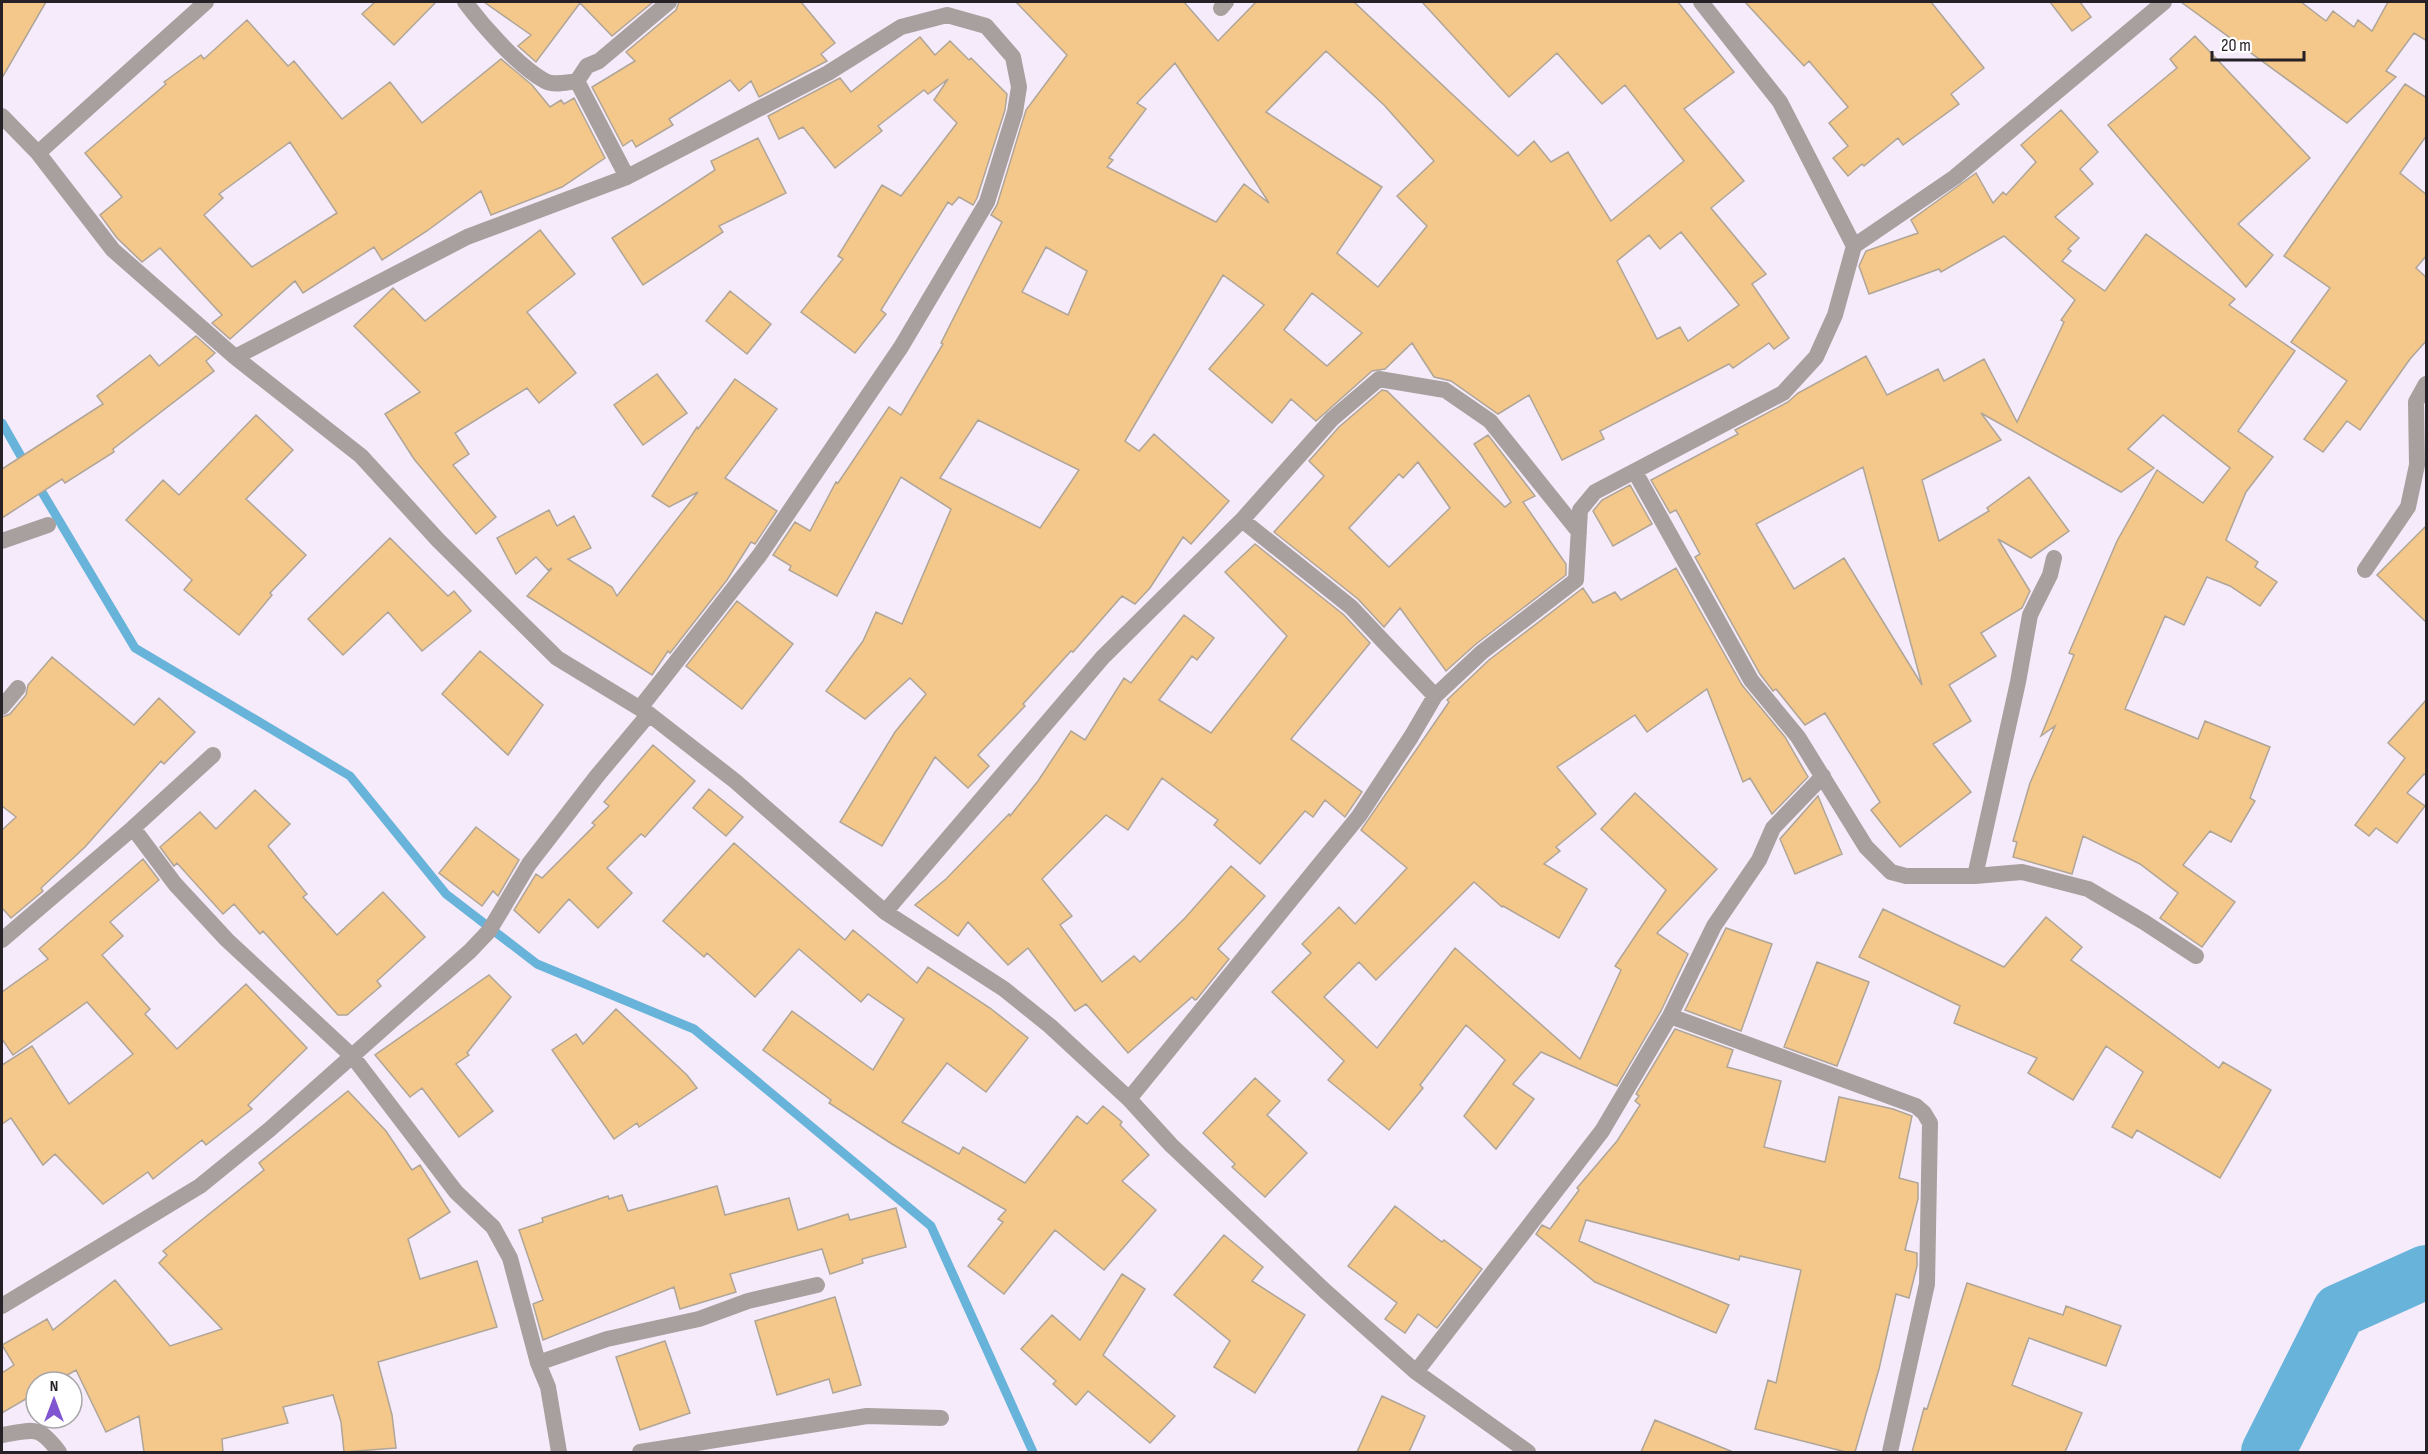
<svg xmlns="http://www.w3.org/2000/svg" width="2428" height="1454" font-family="'Sofia Sans Condensed',sans-serif">
  <style>
    .lines { fill: none; stroke-linecap: round; stroke-linejoin: round }
    .stream { stroke: #68b3da; stroke-width: 9 }
    .river { stroke: #68b3da; stroke-width: 54 }
    .building { fill: #f4c78a; stroke: #afa598; stroke-width: 1.5; fill-rule: evenodd }
    .minor { stroke: #a8a09e; stroke-width: 16 }
  </style>
  <rect width="100%" height="100%" fill="#f6ebfa"/>
  <g class="lines">
    <!-- stream -->
    <path class="stream" d="M 2,423 L 26,465
      M 36,482 L 135,648 L 350,776 L 446,894 L 537,964 L 694,1029 L 931,1226 L 1033,1452"/>
    <!-- river -->
    <path class="river" d="M 2268,1452 L 2339,1311 L 2426,1272"/>
  </g>
  <!-- building -->
  <path class="building" d="M 2,2 L 46,2 L 2,78 Z
    M 375,2 L 436,2 L 394,45 L 362,14 Z
    M 484,2 L 653,2 L 612,36 L 580,3 L 536,62 L 518,46 L 531,35 Z
    M 679,2 L 801,2 L 835,43 L 821,54 L 827,61 L 759,97 L 751,81 L 739,91 L 730,80 L 669,119 L 673,125 L 636,147 L 632,140 L 623,146 L 592,87 L 635,61 L 626,52 L 676,10 Z
    M 1016,2 L 1184,2 L 1218,41 L 1256,2 L 1354,2 L 1518,156 L 1534,141 L 1551,162 L 1568,152 L 1611,221 L 1684,161 L 1625,85 L 1602,104 L 1557,53 L 1509,97 L 1422,2 L 1678,2 L 1734,72 L 1684,109 L 1744,181 L 1711,208 L 1766,274 L 1752,284 L 1789,338 L 1774,349 L 1769,343 L 1733,368 L 1729,364 L 1600,431 L 1604,439 L 1562,460 L 1529,395 L 1498,414 L 1451,381 L 1434,377 L 1412,343 L 1385,369 L 1372,371 L 1316,421 L 1291,399 L 1272,423 L 1209,369 L 1264,305 L 1223,275 L 1125,441 L 1139,451 L 1154,434 L 1229,501 L 1191,544 L 1183,537 L 1150,588 L 1135,604 L 1122,596 L 1073,652 L 1071,651 L 1023,704 L 1025,706 L 978,755 L 989,766 L 968,788 L 935,757 L 882,846 L 840,822 L 895,732 L 926,694 L 910,678 L 865,719 L 826,691 L 863,641 L 876,612 L 902,624 L 951,509 L 901,477 L 837,596 L 789,570 L 791,566 L 773,555 L 795,522 L 810,531 L 836,482 L 838,483 L 889,407 L 901,415 L 943,344 L 941,343 L 1002,222 L 991,215 L 997,205 L 1026,110 L 1067,55 ZM 1326,51 L 1384,105 L 1434,161 L 1397,196 L 1427,226 L 1378,287 L 1337,253 L 1382,187 L 1266,112 ZM 1175,63 L 1255,181 L 1269,203 L 1244,184 L 1216,222 L 1107,167 L 1113,160 L 1109,158 L 1146,109 L 1137,103 ZM 1681,232 L 1739,305 L 1688,341 L 1680,327 L 1657,339 L 1617,261 L 1649,235 L 1660,249 ZM 1046,247 L 1087,271 L 1068,315 L 1022,292 ZM 1312,293 L 1362,333 L 1327,366 L 1284,330 ZM 978,420 L 1079,470 L 1040,528 L 940,478 Z
    M 1745,2 L 1931,2 L 1984,68 L 1951,94 L 1959,104 L 1903,145 L 1898,138 L 1864,166 L 1862,164 L 1848,176 L 1833,158 L 1848,146 L 1829,123 L 1848,107 L 1809,61 L 1804,66 Z
    M 2050,2 L 2080,2 L 2091,17 L 2072,31 Z
    M 2181,2 L 2301,2 L 2326,21 L 2333,11 L 2354,27 L 2358,20 L 2372,31 L 2388,2 L 2427,2 L 2427,41 L 2414,33 L 2386,71 L 2396,77 L 2347,123 Z
    M 247,20 L 288,66 L 294,61 L 342,119 L 390,82 L 422,123 L 501,59 L 532,85 L 550,107 L 561,100 L 564,104 L 574,98 L 605,158 L 562,187 L 491,215 L 481,191 L 427,231 L 382,260 L 374,247 L 303,293 L 295,281 L 230,339 L 212,323 L 222,315 L 160,248 L 142,262 L 117,238 L 100,215 L 122,197 L 85,153 L 166,84 L 164,82 L 201,55 L 204,59 ZM 290,142 L 337,213 L 252,267 L 204,215 L 223,198 L 219,194 Z
    M 2195,36 L 2310,158 L 2238,224 L 2273,255 L 2246,287 L 2108,125 L 2177,68 L 2170,59 Z
    M 920,37 L 935,55 L 950,41 L 969,60 L 971,58 L 1007,94 L 1005,110 L 977,198 L 973,205 L 959,197 L 952,205 L 948,202 L 881,310 L 886,314 L 855,353 L 801,312 L 843,259 L 838,256 L 882,185 L 901,196 L 957,123 L 934,100 L 948,79 L 928,94 L 924,90 L 878,126 L 882,131 L 835,168 L 803,127 L 779,139 L 768,116 L 840,78 L 851,92 Z
    M 2405,84 L 2427,98 L 2427,135 L 2400,173 L 2427,195 L 2427,255 L 2416,268 L 2427,278 L 2427,340 L 2410,359 L 2360,430 L 2347,421 L 2323,452 L 2304,439 L 2347,381 L 2291,342 L 2330,288 L 2284,256 Z
    M 2061,110 L 2098,152 L 2080,169 L 2093,184 L 2055,217 L 2079,238 L 2068,249 L 2071,251 L 2062,261 L 2105,291 L 2146,234 L 2235,299 L 2229,305 L 2295,351 L 2238,431 L 2273,457 L 2246,492 L 2226,540 L 2258,562 L 2255,567 L 2277,582 L 2260,606 L 2230,586 L 2207,577 L 2184,625 L 2165,616 L 2125,709 L 2198,739 L 2205,721 L 2270,747 L 2250,798 L 2255,801 L 2231,842 L 2210,831 L 2183,865 L 2235,902 L 2202,947 L 2160,918 L 2178,893 L 2140,864 L 2083,836 L 2072,874 L 2013,857 L 2017,842 L 2013,841 L 2030,783 L 2055,726 L 2041,736 L 2074,655 L 2069,653 L 2117,541 L 2157,470 L 2203,503 L 2230,468 L 2163,415 L 2128,449 L 2154,468 L 2121,492 L 1981,413 L 2001,440 L 1922,480 L 1939,541 L 1989,511 L 1987,508 L 2029,477 L 2069,531 L 2031,558 L 1998,539 L 2030,591 L 2022,608 L 1981,633 L 1996,656 L 1949,685 L 1971,721 L 1933,744 L 1971,792 L 1900,847 L 1871,810 L 1880,802 L 1825,713 L 1805,725 L 1776,689 L 1773,691 L 1760,674 L 1695,557 L 1700,554 L 1676,510 L 1670,513 L 1651,480 L 1738,434 L 1735,430 L 1788,402 L 1798,393 L 1866,356 L 1887,395 L 1938,369 L 1944,381 L 1984,359 L 2017,422 L 2064,322 L 2061,320 L 2075,300 L 2004,236 L 1941,272 L 1939,269 L 1869,294 L 1859,266 L 1866,251 L 1918,233 L 1911,220 L 1976,173 L 1993,203 L 2003,192 L 2006,195 L 2036,162 L 2021,145 ZM 1863,467 L 1922,685 L 1844,558 L 1794,589 L 1756,524 Z
    M 758,138 L 786,193 L 719,226 L 723,232 L 643,285 L 612,238 L 715,170 L 711,161 Z
    M 540,230 L 575,274 L 527,312 L 576,373 L 539,403 L 527,388 L 455,433 L 469,454 L 453,465 L 496,517 L 476,534 L 414,459 L 385,414 L 420,392 L 354,326 L 393,288 L 425,321 Z
    M 730,291 L 771,324 L 747,354 L 706,321 Z
    M 196,336 L 215,353 L 206,361 L 214,371 L 113,449 L 114,452 L 65,483 L 62,479 L 2,518 L 2,469 L 103,404 L 97,396 L 150,355 L 159,366 Z
    M 657,374 L 687,413 L 643,445 L 614,405 Z
    M 735,379 L 777,409 L 725,478 L 777,511 L 755,544 L 751,542 L 727,580 L 670,653 L 668,651 L 652,675 L 527,596 L 552,568 L 548,570 L 536,557 L 516,574 L 497,538 L 549,510 L 557,526 L 574,516 L 591,548 L 568,559 L 612,587 L 617,596 L 698,492 L 669,507 L 652,496 L 697,427 L 698,429 Z
    M 1382,390 L 1387,391 L 1505,507 L 1511,502 L 1474,444 L 1488,435 L 1535,496 L 1523,502 L 1566,564 L 1566,575 L 1476,644 L 1446,671 L 1400,608 L 1384,627 L 1358,599 L 1274,532 L 1324,476 L 1309,461 L 1339,427 ZM 1418,462 L 1450,508 L 1389,567 L 1349,528 L 1399,474 L 1403,478 Z
    M 256,415 L 293,450 L 246,499 L 306,555 L 270,593 L 272,595 L 239,635 L 184,590 L 192,580 L 126,520 L 163,480 L 179,495 Z
    M 1630,485 L 1652,524 L 1613,546 L 1593,511 L 1602,500 Z
    M 2427,525 L 2427,623 L 2377,575 Z
    M 390,538 L 448,596 L 454,591 L 471,611 L 422,651 L 388,612 L 343,655 L 308,619 Z
    M 1255,544 L 1344,615 L 1370,643 L 1291,739 L 1362,792 L 1345,817 L 1325,800 L 1313,817 L 1305,811 L 1260,864 L 1214,825 L 1218,820 L 1162,778 L 1128,830 L 1106,815 L 1042,879 L 1072,916 L 1060,925 L 1102,982 L 1134,956 L 1140,962 L 1185,918 L 1231,866 L 1265,896 L 1218,949 L 1229,959 L 1197,999 L 1195,1000 L 1192,997 L 1128,1053 L 1086,1004 L 1075,1011 L 1028,948 L 1008,965 L 968,922 L 958,936 L 915,905 L 946,879 L 1009,814 L 1010,816 L 1038,781 L 1071,731 L 1085,740 L 1124,678 L 1131,683 L 1184,615 L 1214,638 L 1197,660 L 1192,656 L 1159,700 L 1211,733 L 1287,636 L 1225,572 Z
    M 1676,568 L 1742,685 L 1785,737 L 1808,777 L 1772,814 L 1750,778 L 1743,782 L 1707,689 L 1647,732 L 1635,715 L 1557,767 L 1596,814 L 1556,847 L 1560,851 L 1544,864 L 1587,889 L 1559,938 L 1503,906 L 1502,907 L 1474,882 L 1376,980 L 1359,962 L 1324,997 L 1377,1048 L 1455,948 L 1580,1059 L 1621,970 L 1615,966 L 1666,890 L 1601,829 L 1635,793 L 1717,869 L 1657,933 L 1688,954 L 1661,1011 L 1617,1086 L 1541,1052 L 1513,1084 L 1534,1099 L 1496,1149 L 1464,1116 L 1505,1060 L 1466,1025 L 1420,1085 L 1423,1088 L 1389,1130 L 1328,1080 L 1344,1061 L 1272,992 L 1311,953 L 1302,944 L 1339,907 L 1355,924 L 1407,868 L 1361,830 L 1449,702 L 1447,700 L 1489,660 L 1583,588 L 1593,603 L 1615,592 L 1621,600 Z
    M 737,601 L 793,644 L 742,709 L 686,666 Z
    M 480,651 L 543,705 L 508,755 L 442,694 Z
    M 52,657 L 134,725 L 159,698 L 195,732 L 164,764 L 161,761 L 85,847 L 41,888 L 43,891 L 11,918 L 2,908 L 2,830 L 16,817 L 2,806 L 2,717 L 10,714 L 26,695 L 28,685 Z
    M 2427,699 L 2427,776 L 2424,774 L 2407,793 L 2425,806 L 2397,843 L 2376,828 L 2369,836 L 2355,825 L 2405,758 L 2388,743 Z
    M 653,745 L 695,781 L 645,837 L 641,834 L 607,868 L 632,893 L 598,928 L 569,899 L 539,933 L 514,910 L 536,874 L 542,878 L 595,825 L 592,823 L 609,806 L 604,802 Z
    M 709,789 L 743,817 L 726,836 L 693,808 Z
    M 255,790 L 290,824 L 268,846 L 307,894 L 303,897 L 337,935 L 383,892 L 425,937 L 377,981 L 381,986 L 347,1015 L 338,1015 L 263,931 L 260,934 L 234,904 L 223,914 L 177,863 L 174,866 L 160,847 L 200,812 L 216,829 Z
    M 1818,796 L 1842,854 L 1795,874 L 1780,839 Z
    M 476,827 L 519,860 L 498,896 L 493,891 L 482,906 L 439,873 Z
    M 734,843 L 845,940 L 853,930 L 917,983 L 928,967 L 990,1008 L 1028,1038 L 986,1092 L 947,1063 L 902,1122 L 959,1154 L 963,1147 L 1025,1183 L 1077,1116 L 1087,1124 L 1103,1106 L 1122,1122 L 1120,1125 L 1149,1155 L 1122,1181 L 1156,1210 L 1104,1270 L 1055,1230 L 1004,1294 L 968,1266 L 1003,1222 L 998,1219 L 1006,1210 L 892,1144 L 829,1103 L 831,1100 L 763,1050 L 792,1011 L 873,1070 L 904,1019 L 868,994 L 861,1002 L 799,949 L 755,997 L 707,953 L 704,957 L 663,921 Z
    M 143,859 L 159,880 L 110,922 L 123,936 L 102,955 L 150,1009 L 145,1014 L 177,1049 L 246,984 L 307,1048 L 248,1105 L 252,1109 L 206,1145 L 202,1140 L 153,1179 L 148,1172 L 103,1204 L 55,1154 L 43,1165 L 11,1118 L 2,1124 L 2,1065 L 32,1046 L 69,1104 L 133,1054 L 87,1002 L 13,1055 L 2,1039 L 2,992 L 48,959 L 39,949 Z
    M 1883,909 L 2004,967 L 2046,917 L 2082,947 L 2071,960 L 2219,1068 L 2223,1062 L 2271,1090 L 2220,1178 L 2137,1130 L 2132,1138 L 2112,1127 L 2143,1072 L 2106,1046 L 2073,1100 L 2028,1073 L 2037,1058 L 1954,1023 L 1960,1006 L 1859,957 Z
    M 1726,928 L 1772,944 L 1741,1031 L 1685,1010 Z
    M 1817,962 L 1869,982 L 1837,1066 L 1784,1047 Z
    M 489,975 L 511,997 L 467,1053 L 469,1055 L 456,1064 L 493,1111 L 459,1137 L 422,1088 L 410,1097 L 375,1055 Z
    M 616,1009 L 687,1075 L 697,1088 L 639,1127 L 637,1123 L 614,1139 L 552,1050 L 576,1034 L 583,1044 Z
    M 1675,1029 L 1733,1050 L 1727,1067 L 1781,1081 L 1764,1147 L 1825,1162 L 1839,1097 L 1893,1109 L 1912,1116 L 1899,1178 L 1918,1183 L 1918,1199 L 1905,1250 L 1917,1253 L 1917,1266 L 1909,1298 L 1896,1294 L 1879,1369 L 1855,1452 L 1846,1452 L 1755,1429 L 1768,1380 L 1776,1383 L 1801,1270 L 1740,1256 L 1739,1260 L 1586,1220 L 1579,1241 L 1729,1305 L 1716,1333 L 1595,1282 L 1536,1234 L 1542,1225 L 1550,1229 L 1579,1190 L 1577,1188 L 1617,1141 L 1640,1105 L 1635,1101 L 1639,1096 L 1636,1094 Z
    M 1255,1078 L 1280,1101 L 1267,1115 L 1307,1153 L 1265,1197 L 1232,1167 L 1235,1164 L 1203,1133 Z
    M 348,1091 L 386,1131 L 412,1170 L 420,1165 L 450,1212 L 408,1239 L 420,1279 L 477,1261 L 497,1327 L 378,1362 L 392,1415 L 396,1448 L 344,1452 L 341,1422 L 333,1395 L 283,1407 L 288,1423 L 222,1439 L 223,1452 L 144,1452 L 139,1416 L 106,1432 L 76,1370 L 55,1382 L 36,1382 L 36,1393 L 2,1413 L 2,1373 L 14,1365 L 2,1345 L 47,1319 L 53,1330 L 115,1280 L 170,1346 L 222,1329 L 159,1263 L 167,1255 L 163,1251 L 264,1170 L 259,1163 Z
    M 717,1186 L 725,1215 L 789,1198 L 798,1230 L 848,1214 L 850,1220 L 896,1208 L 906,1247 L 862,1259 L 863,1263 L 830,1274 L 822,1249 L 730,1274 L 736,1292 L 680,1309 L 674,1287 L 543,1340 L 533,1304 L 543,1300 L 519,1230 L 543,1222 L 542,1218 L 608,1196 L 609,1199 L 622,1195 L 628,1211 Z
    M 1395,1206 L 1442,1242 L 1444,1240 L 1482,1269 L 1437,1328 L 1418,1314 L 1405,1333 L 1385,1319 L 1397,1303 L 1348,1266 Z
    M 1224,1235 L 1263,1267 L 1252,1281 L 1305,1315 L 1255,1393 L 1214,1367 L 1230,1341 L 1174,1295 Z
    M 1122,1274 L 1145,1289 L 1103,1355 L 1175,1416 L 1150,1443 L 1088,1391 L 1076,1405 L 1053,1384 L 1056,1381 L 1021,1349 L 1052,1315 L 1080,1340 Z
    M 1967,1283 L 2063,1315 L 2066,1306 L 2121,1326 L 2106,1366 L 2029,1338 L 2012,1385 L 2082,1413 L 2065,1452 L 1912,1452 L 1924,1408 L 1927,1409 Z
    M 835,1297 L 861,1385 L 833,1393 L 829,1379 L 777,1395 L 755,1321 Z
    M 665,1341 L 690,1413 L 640,1430 L 616,1357 Z
    M 1382,1396 L 1425,1416 L 1409,1452 L 1357,1452 Z
    M 1655,1420 L 1733,1452 L 1641,1452 Z"/>
  <g class="lines">
    <!-- minor -->
    <path class="minor" d="M 465,2 C 483,26 518,66 545,81 C 554,86 567,82 577,81 L 587,66 L 599,61 L 669,2
      M 1701,2 L 1780,102 L 1854,246
      M 1221,8 L 1226,2
      M 577,81 L 627,177
      M 2,116 L 38,153 L 113,250 L 235,357 L 361,456 L 438,540 L 557,658 L 649,714 L 735,781 L 885,912 L 1004,989 L 1050,1026 L 1129,1099 L 1171,1145 L 1325,1291 L 1416,1372 L 1528,1452
      M 38,153 L 206,2
      M 235,357 L 467,237 L 627,177 L 828,73 L 901,27 L 947,15 L 986,26 L 1013,57 L 1019,87 L 1015,112 L 987,202 L 901,347 L 759,556 L 640,708
      M 1635,472 L 1751,680 L 1798,737 L 1866,847 L 1891,872 L 1906,876 L 1975,876 L 2022,872 L 2088,889 L 2144,922 L 2196,956
      M 1242,520 L 1351,607 L 1435,696
      M 2,541 L 48,525
      M 2365,570 L 2408,507 L 2417,465 L 2416,402 L 2426,384
      M 2,707 L 18,688
      M 133,828 L 175,884 L 227,940 L 353,1057 L 456,1192 L 493,1227 L 510,1258 L 538,1363 L 548,1387 L 559,1452
      M 1975,876 L 2018,682 L 2030,615 L 2050,575 L 2054,558
      M 885,912 L 1103,657 L 1242,520 L 1332,419 L 1379,379 L 1445,390 L 1490,421 L 1579,532
      M 2,940 L 133,828 L 213,755
      M 1670,1016 L 1916,1106 L 1924,1113 L 1930,1123 L 1927,1284 L 1890,1452
      M 1129,1099 L 1359,816 L 1411,737 L 1435,696 L 1482,652 L 1576,580 L 1580,510 L 1595,492 L 1783,393 L 1816,357 L 1835,315 L 1854,246 L 1955,177 L 2164,2
      M 2,1306 L 200,1186 L 269,1130 L 470,951 L 489,931 L 529,864 L 597,776 L 649,714
      M 538,1363 L 607,1339 L 699,1319 L 748,1301 L 817,1285
      M 1416,1372 L 1602,1131 L 1670,1016 L 1714,926 L 1759,860 L 1773,828 L 1823,776
      M 2,1435 C 34,1430 38,1424 59,1452
      M 640,1452 L 867,1416 L 941,1418"/>
  </g>
  <!-- border -->
  <rect width="2428" height="1454" fill="none" stroke="#252126" stroke-width="6"/>
  <!-- north arrow -->
  <g transform="translate(54 1400)"><circle r="28" fill="#ffffff" stroke="#a8a6a8" stroke-width="1.5"/>
  <path d="M0-4.5L10 22L0 15L-10 22Z" fill="#8055cf"/>
  <text y="-9" font-size="16" font-weight="bold" text-anchor="middle" fill="#252126">N</text>
  </g>
  <!-- scale -->
  <path d="M2212 51v9h92v-9" fill="none" stroke="#252126" stroke-width="3"/>
  <text x="2221" y="51" font-size="18" fill="#252126" stroke="#ffffff" stroke-width="4.5" paint-order="stroke">20 m</text>
</svg>
